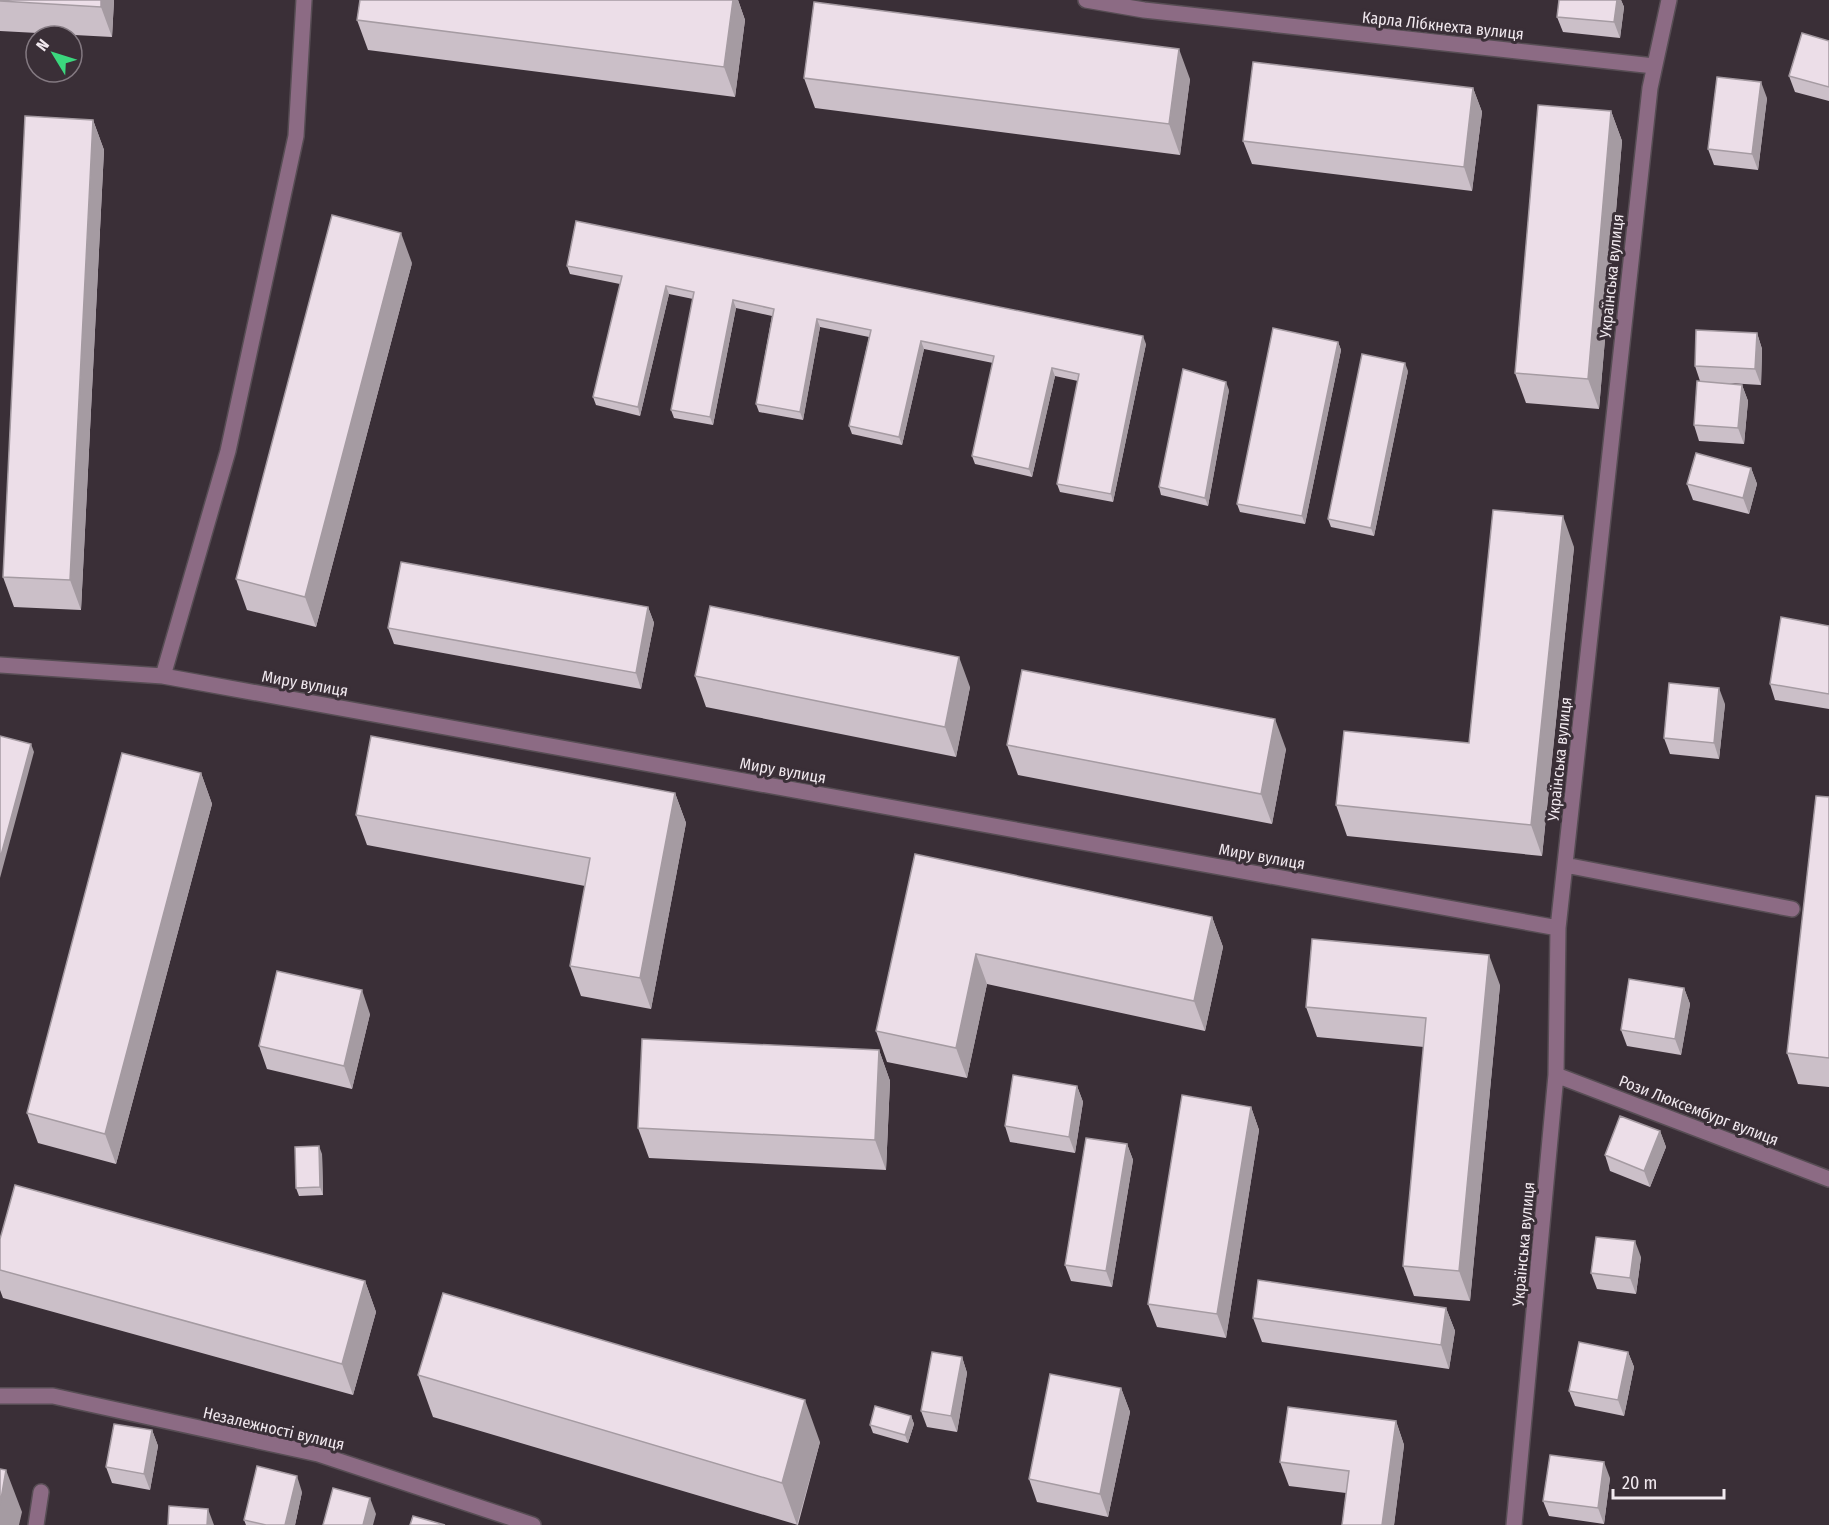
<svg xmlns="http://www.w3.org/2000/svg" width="1829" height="1525" font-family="'Fira Sans Condensed',sans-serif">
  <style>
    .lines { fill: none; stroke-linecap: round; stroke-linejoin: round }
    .minor-casing { stroke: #574d54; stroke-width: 18 }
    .minor { stroke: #8c6b84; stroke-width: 15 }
    .wall { fill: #cbbfc8 }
    .shaded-wall { fill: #a59ba2 }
    .building { fill: #ecdee8; stroke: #a59ba2; stroke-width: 1.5 }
    .labels { text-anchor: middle; stroke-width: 6; stroke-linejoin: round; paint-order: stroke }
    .street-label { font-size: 16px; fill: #f1e9ef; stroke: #3a2f37 }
  </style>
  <rect width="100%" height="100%" fill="#3a2f37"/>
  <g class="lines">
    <defs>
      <path id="minor" d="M 1086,0 L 1144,10 L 1654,66
        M 0,665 L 163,676 L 1558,928
        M 163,676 L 228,451 L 296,136 L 304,0
        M 1565,865 L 1792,909
        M 1556,1075 L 1829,1179
        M 0,1396 L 53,1396 L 318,1454 L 533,1525
        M 36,1525 L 41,1492
        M 1514,1525 L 1556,1075 L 1558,928 L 1650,88 L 1669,0"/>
    </defs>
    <!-- minor casing -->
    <use href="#minor" class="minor-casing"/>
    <!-- minor -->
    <use href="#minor" class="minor"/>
  </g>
  <!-- wall -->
  <path class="wall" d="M 0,0 L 114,0 L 112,37 L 0,31 Z
    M 360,0 L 738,0 L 745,20 L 735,97 L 368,50 L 357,20 Z
    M 1559,0 L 1621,0 L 1624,7 L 1620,38 L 1563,32 L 1557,17 Z
    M 1829,41 L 1829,101 L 1795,92 L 1789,76 Z
    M 804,78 L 1190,79 L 1180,155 L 815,108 Z
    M 1473,88 L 1482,112 L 1472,191 L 1252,164 L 1243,141 Z
    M 1767,98 L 1758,170 L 1714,165 L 1708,149 Z
    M 1611,111 L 1622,141 L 1599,409 L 1526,403 L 1515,373 Z
    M 93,120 L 104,150 L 81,610 L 14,607 L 3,577 Z
    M 412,263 L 316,627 L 247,610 L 236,579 Z
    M 567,266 L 1146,344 L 1113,502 L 1060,492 L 1057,484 L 1078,381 L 1055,376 L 1032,477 L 975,464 L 972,456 L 993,363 L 924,349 L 902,445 L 852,434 L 849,426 L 869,337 L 820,327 L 803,420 L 759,412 L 756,404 L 772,316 L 736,308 L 713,425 L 674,418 L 671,410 L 693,299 L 669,294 L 640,416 L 596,405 L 593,397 L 620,284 L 570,274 Z
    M 1757,333 L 1762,349 L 1761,385 L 1728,383 L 1742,385 L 1748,401 L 1744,444 L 1699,441 L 1694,425 L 1700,381 L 1695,366 Z
    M 1338,342 L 1341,350 L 1305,524 L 1240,512 L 1237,504 Z
    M 1408,371 L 1374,536 L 1331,527 L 1328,519 Z
    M 1229,390 L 1208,506 L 1161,495 L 1159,487 Z
    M 1751,468 L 1757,484 L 1749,514 L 1693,500 L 1687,484 Z
    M 1574,547 L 1542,856 L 1347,836 L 1336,805 L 1469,743 Z
    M 648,607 L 654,623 L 641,689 L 394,644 L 388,628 Z
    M 1829,626 L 1829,709 L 1775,700 L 1770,684 Z
    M 695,676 L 970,687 L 956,757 L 706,707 Z
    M 1725,704 L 1719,759 L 1670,754 L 1664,738 Z
    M 1007,745 L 1286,749 L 1272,824 L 1018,775 Z
    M 201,773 L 212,804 L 116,1164 L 38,1143 L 27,1113 Z
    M 675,793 L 686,823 L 651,1009 L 581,996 L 570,966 L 585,886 L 367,845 L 356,815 Z
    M 1829,797 L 1829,1087 L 1798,1084 L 1787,1053 Z
    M 915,854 L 1212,917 L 1223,947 L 1205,1031 L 987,984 L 967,1078 L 887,1062 L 876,1031 Z
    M 1500,985 L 1470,1301 L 1414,1296 L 1403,1266 L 1424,1047 L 1317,1037 L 1306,1007 Z
    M 1684,988 L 1690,1004 L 1681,1055 L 1627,1046 L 1621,1030 Z
    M 370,1014 L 352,1089 L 267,1069 L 259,1046 Z
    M 879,1050 L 890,1081 L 886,1170 L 649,1158 L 638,1128 Z
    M 1077,1086 L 1083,1102 L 1075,1153 L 1010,1142 L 1005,1126 Z
    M 1251,1107 L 1259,1130 L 1226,1338 L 1157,1327 L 1148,1304 Z
    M 1660,1131 L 1666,1147 L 1650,1187 L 1610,1171 L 1605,1155 Z
    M 1127,1144 L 1133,1160 L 1112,1287 L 1071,1281 L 1065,1265 Z
    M 322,1154 L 323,1195 L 299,1196 L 296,1188 Z
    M 0,1239 L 365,1281 L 376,1312 L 353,1395 L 3,1298 L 0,1290 Z
    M 1641,1257 L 1636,1294 L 1597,1289 L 1591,1273 Z
    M 1446,1308 L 1455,1331 L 1449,1369 L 1262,1342 L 1253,1318 Z
    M 1628,1352 L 1634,1367 L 1624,1416 L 1575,1406 L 1569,1391 Z
    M 962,1357 L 967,1373 L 957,1432 L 927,1427 L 921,1411 Z
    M 418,1375 L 820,1442 L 798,1525 L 433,1417 Z
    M 1121,1388 L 1130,1412 L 1108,1517 L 1037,1502 L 1029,1479 Z
    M 911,1416 L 914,1424 L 908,1443 L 873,1433 L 870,1425 Z
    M 1396,1421 L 1404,1445 L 1394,1525 L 1342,1525 L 1346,1493 L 1289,1486 L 1280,1462 Z
    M 152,1430 L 158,1446 L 150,1490 L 112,1483 L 106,1467 Z
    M 1610,1478 L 1604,1524 L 1549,1516 L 1543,1501 Z
    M 302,1492 L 295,1525 L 246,1525 L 244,1520 Z"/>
  <!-- shaded-wall -->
  <path class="shaded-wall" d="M 101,0 L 114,0 L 112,37 L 101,7 Z
    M 733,0 L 738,0 L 745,20 L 735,97 L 724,67 Z
    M 1617,0 L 1621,0 L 1624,7 L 1620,38 L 1614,22 Z
    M 1179,49 L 1190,79 L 1180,155 L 1169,124 Z
    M 1761,82 L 1767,98 L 1758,170 L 1752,154 Z
    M 1473,88 L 1482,112 L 1472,191 L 1464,167 Z
    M 1611,111 L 1622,141 L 1599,409 L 1588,379 Z
    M 93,120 L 104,150 L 81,610 L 70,580 Z
    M 401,233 L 412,263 L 316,627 L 305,597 Z
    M 666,286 L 669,294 L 640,416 L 638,407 Z
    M 733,300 L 736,308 L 713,425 L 710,417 Z
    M 817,319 L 820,327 L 803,420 L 800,412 Z
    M 1757,333 L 1762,349 L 1761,385 L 1755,369 Z
    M 1143,336 L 1146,344 L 1113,502 L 1111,494 Z
    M 921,341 L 924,349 L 902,445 L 899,437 Z
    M 1338,342 L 1341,350 L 1305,524 L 1302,516 Z
    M 1405,363 L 1408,371 L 1374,536 L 1371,528 Z
    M 1052,368 L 1055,376 L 1032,477 L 1029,469 Z
    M 1226,382 L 1229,390 L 1208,506 L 1205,498 Z
    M 1742,385 L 1748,401 L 1744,444 L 1738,428 Z
    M 1751,468 L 1757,484 L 1749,514 L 1743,498 Z
    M 1563,516 L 1574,547 L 1542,856 L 1531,825 Z
    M 648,607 L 654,623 L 641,689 L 636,673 Z
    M 959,657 L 970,687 L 956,757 L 945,727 Z
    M 1719,688 L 1725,704 L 1719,759 L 1714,743 Z
    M 1275,719 L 1286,749 L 1272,824 L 1261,794 Z
    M 31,744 L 34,752 L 0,878 L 0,859 Z
    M 201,773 L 212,804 L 116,1164 L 105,1134 Z
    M 675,793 L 686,823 L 651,1009 L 640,978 Z
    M 1212,917 L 1223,947 L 1205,1031 L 1194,1001 Z
    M 976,954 L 987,984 L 967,1078 L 956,1048 Z
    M 1489,955 L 1500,985 L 1470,1301 L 1459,1271 Z
    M 1684,988 L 1690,1004 L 1681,1055 L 1675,1039 Z
    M 362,990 L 370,1014 L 352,1089 L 344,1066 Z
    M 879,1050 L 890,1081 L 886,1170 L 875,1140 Z
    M 1077,1086 L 1083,1102 L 1075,1153 L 1069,1137 Z
    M 1251,1107 L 1259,1130 L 1226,1338 L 1217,1314 Z
    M 1660,1131 L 1666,1147 L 1650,1187 L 1644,1171 Z
    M 1127,1144 L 1133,1160 L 1112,1287 L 1106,1271 Z
    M 319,1146 L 322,1154 L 323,1195 L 320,1187 Z
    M 1635,1241 L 1641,1257 L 1636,1294 L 1630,1278 Z
    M 365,1281 L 376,1312 L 353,1395 L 342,1364 Z
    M 1446,1308 L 1455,1331 L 1449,1369 L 1441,1345 Z
    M 1628,1352 L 1634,1367 L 1624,1416 L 1618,1400 Z
    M 962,1357 L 967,1373 L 957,1432 L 951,1416 Z
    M 1121,1388 L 1130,1412 L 1108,1517 L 1100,1494 Z
    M 805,1400 L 820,1442 L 797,1525 L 782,1483 Z
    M 911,1416 L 914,1424 L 908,1443 L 905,1435 Z
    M 1396,1421 L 1404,1445 L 1394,1525 L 1382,1525 Z
    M 152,1430 L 158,1446 L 150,1490 L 144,1474 Z
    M 1604,1462 L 1610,1478 L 1604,1524 L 1598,1508 Z
    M 6,1470 L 22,1512 L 19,1525 L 0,1525 L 0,1505 Z
    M 297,1476 L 302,1492 L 295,1525 L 285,1525 Z
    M 370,1498 L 376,1514 L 373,1525 L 363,1525 Z
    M 208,1509 L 214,1525 L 207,1525 Z"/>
  <!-- building -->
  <path class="building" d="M 0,0 L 101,0 L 101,7 L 0,1 Z
    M 360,0 L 733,0 L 724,67 L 357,20 Z
    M 1559,0 L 1617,0 L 1614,22 L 1557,17 Z
    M 814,2 L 1179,49 L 1169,124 L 804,78 Z
    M 1802,33 L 1829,41 L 1829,87 L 1789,76 Z
    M 1253,62 L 1473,88 L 1464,167 L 1243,141 Z
    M 1717,77 L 1761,82 L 1752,154 L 1708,149 Z
    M 1538,105 L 1611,111 L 1588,379 L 1515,373 Z
    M 25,116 L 93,120 L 70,580 L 3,577 Z
    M 332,215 L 401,233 L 305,597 L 236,579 Z
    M 576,221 L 1143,336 L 1111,494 L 1057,484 L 1079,374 L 1052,368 L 1029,469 L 972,456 L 994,356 L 921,341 L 899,437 L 849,426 L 871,330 L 817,319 L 800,412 L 756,404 L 774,309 L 733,300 L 710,417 L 671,410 L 694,292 L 666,286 L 638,407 L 593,397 L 622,276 L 567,266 Z
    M 1273,328 L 1338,342 L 1302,516 L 1237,504 Z
    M 1696,330 L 1757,333 L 1755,369 L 1695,366 Z
    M 1362,354 L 1405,363 L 1371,528 L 1328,519 Z
    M 1183,369 L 1226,382 L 1205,498 L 1159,487 Z
    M 1697,381 L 1742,385 L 1738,428 L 1694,425 Z
    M 1696,453 L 1751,468 L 1743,498 L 1687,484 Z
    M 1493,510 L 1563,516 L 1531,825 L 1336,805 L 1344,731 L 1469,743 Z
    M 401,562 L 648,607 L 636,673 L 388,628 Z
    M 710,606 L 959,657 L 945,727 L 695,676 Z
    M 1781,617 L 1829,626 L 1829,694 L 1770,684 Z
    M 1022,670 L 1275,719 L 1261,794 L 1007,745 Z
    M 1669,683 L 1719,688 L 1714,743 L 1664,738 Z
    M 0,736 L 31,744 L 0,859 Z
    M 371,736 L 675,793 L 640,978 L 570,966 L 590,858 L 356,815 Z
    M 122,753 L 201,773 L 105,1134 L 27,1113 Z
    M 1816,796 L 1829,797 L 1829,1058 L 1787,1053 Z
    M 915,854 L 1212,917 L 1194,1001 L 976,954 L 956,1048 L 876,1031 Z
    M 1312,939 L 1489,955 L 1459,1271 L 1403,1266 L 1426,1018 L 1306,1007 Z
    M 277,971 L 362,990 L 344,1066 L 259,1046 Z
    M 1629,979 L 1684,988 L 1675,1039 L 1621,1030 Z
    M 642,1039 L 879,1050 L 875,1140 L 638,1128 Z
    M 1013,1075 L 1077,1086 L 1069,1137 L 1005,1126 Z
    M 1182,1095 L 1251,1107 L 1217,1314 L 1148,1304 Z
    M 1620,1116 L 1660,1131 L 1644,1171 L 1605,1155 Z
    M 1086,1138 L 1127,1144 L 1106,1271 L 1065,1265 Z
    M 319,1146 L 320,1187 L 296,1188 L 295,1147 Z
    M 15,1185 L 365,1281 L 342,1364 L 0,1270 L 0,1239 Z
    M 1596,1237 L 1635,1241 L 1630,1278 L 1591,1273 Z
    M 1258,1280 L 1446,1308 L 1441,1345 L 1253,1318 Z
    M 443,1293 L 805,1400 L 782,1483 L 418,1375 Z
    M 1579,1342 L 1628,1352 L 1618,1400 L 1569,1391 Z
    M 932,1352 L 962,1357 L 951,1416 L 921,1411 Z
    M 1050,1374 L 1121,1388 L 1100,1494 L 1029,1479 Z
    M 875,1406 L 911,1416 L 905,1435 L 870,1425 Z
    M 1288,1407 L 1396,1421 L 1382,1525 L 1342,1525 L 1349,1471 L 1280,1462 Z
    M 114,1424 L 152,1430 L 144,1474 L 106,1467 Z
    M 1550,1455 L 1604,1462 L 1598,1508 L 1543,1501 Z
    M 257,1466 L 297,1476 L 285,1525 L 266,1525 L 244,1520 Z
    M 0,1469 L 6,1470 L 0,1505 Z
    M 333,1488 L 370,1498 L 363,1525 L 323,1525 Z
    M 169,1506 L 208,1509 L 207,1525 L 168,1525 Z
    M 413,1516 L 445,1525 L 410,1525 Z"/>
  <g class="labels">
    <!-- street labels -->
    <g class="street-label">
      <text transform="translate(1443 25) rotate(6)" y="6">Карла Лібкнехта вулиця</text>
      <text transform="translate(1611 276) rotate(-84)" y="6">Українська вулиця</text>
      <text transform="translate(305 683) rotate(10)" y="6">Миру вулиця</text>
      <text transform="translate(1559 759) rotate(-84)" y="6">Українська вулиця</text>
      <text transform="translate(783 770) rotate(10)" y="6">Миру вулиця</text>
      <text transform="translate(1262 856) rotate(10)" y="6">Миру вулиця</text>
      <text transform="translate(1699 1110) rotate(21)" y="6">Рози Люксембург вулиця</text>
      <text transform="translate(1523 1244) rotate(-85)" y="6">Українська вулиця</text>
      <text transform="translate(274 1428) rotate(13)" y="6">Незалежності вулиця</text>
    </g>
  </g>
  <!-- north arrow -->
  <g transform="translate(54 54) rotate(308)"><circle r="28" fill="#3a2f37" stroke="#837981" stroke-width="1.5"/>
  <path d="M0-4.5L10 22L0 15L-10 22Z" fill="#3bd77e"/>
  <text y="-9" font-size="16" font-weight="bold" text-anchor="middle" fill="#f1e9ef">N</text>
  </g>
  <!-- scale -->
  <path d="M1613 1489v9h111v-9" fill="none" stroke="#f1e9ef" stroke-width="3"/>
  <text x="1622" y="1489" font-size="18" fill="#f1e9ef" stroke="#3a2f37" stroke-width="4.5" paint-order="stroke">20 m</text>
</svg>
